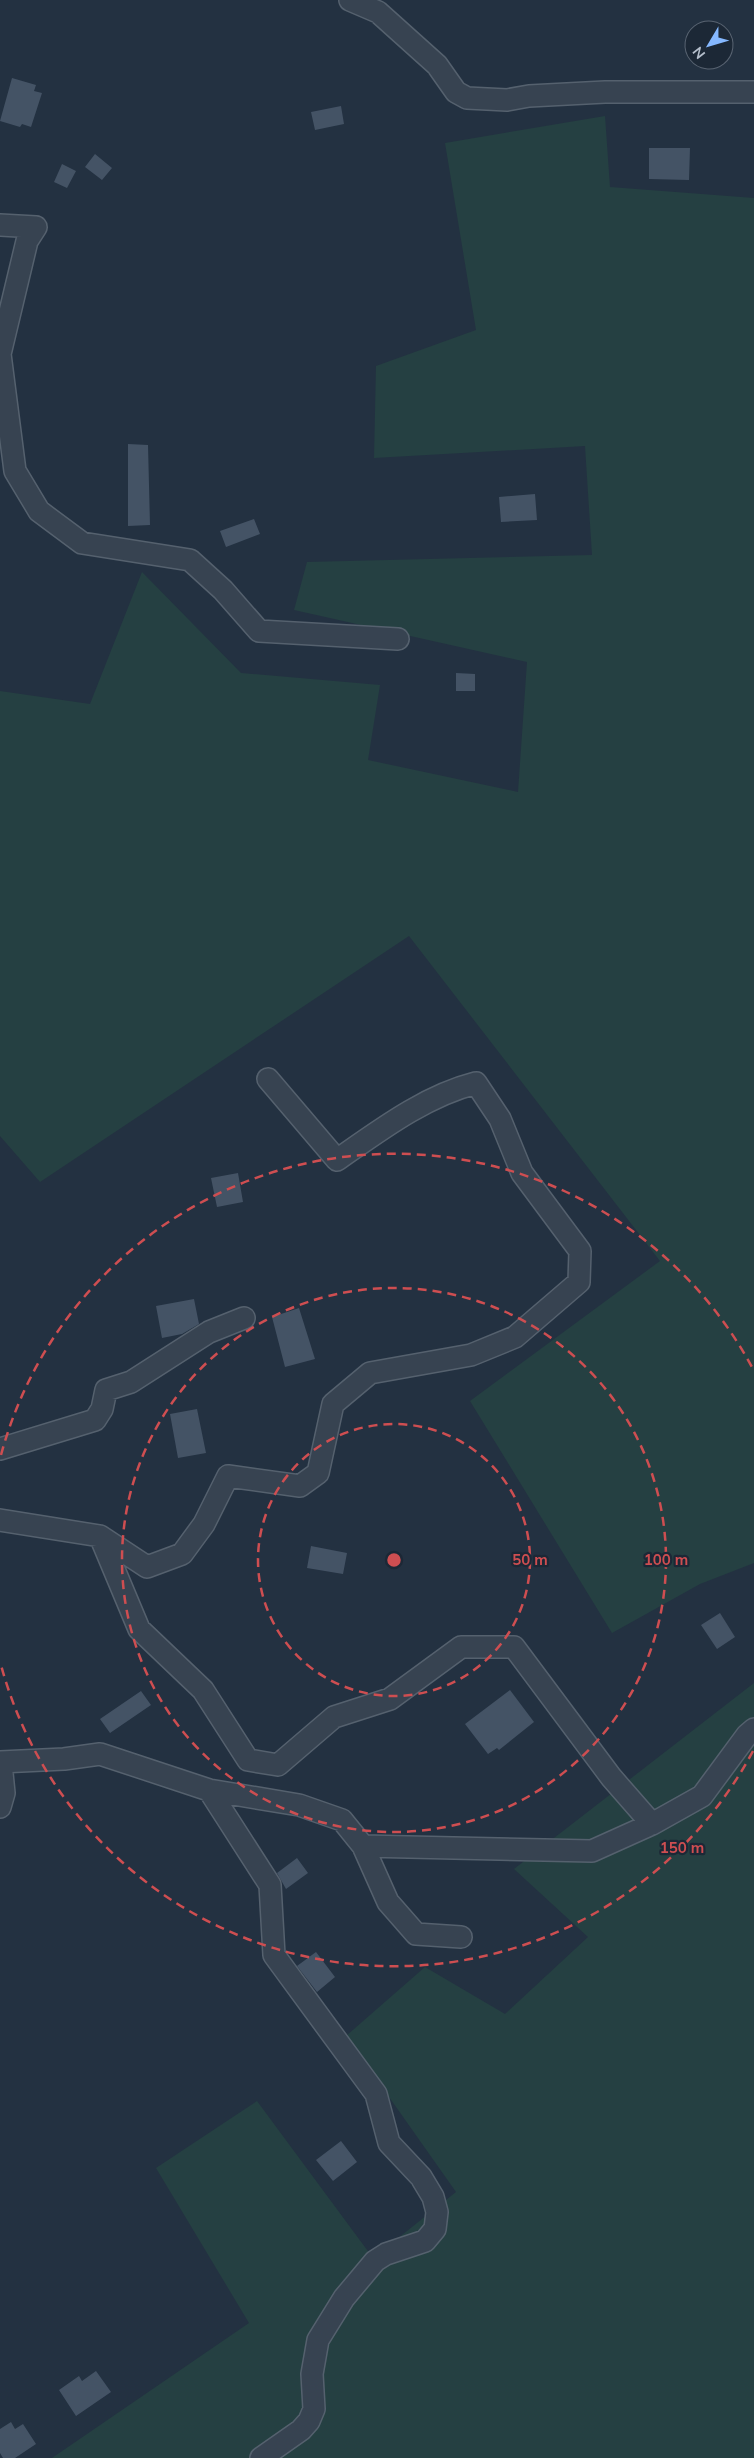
<svg xmlns="http://www.w3.org/2000/svg" width="754" height="2458" font-family="Mulish,sans-serif">
  <style>
    .green { fill: #254042 }
    .building { fill: #445365 }
    .lines { fill: none; stroke-linecap: round; stroke-linejoin: round }
    .minor-casing { stroke: #55616e; stroke-width: 24 }
    .minor { stroke: #374351; stroke-width: 21 }
    .ring { fill: none; stroke: #ce4e51; stroke-width: 2.5; stroke-dasharray: 9 6 }
    .centre { fill: #ce4e51; stroke: #1c2836; stroke-width: 2.5 }
    .ring-label { font-size: 15px; text-anchor: middle; font-weight: bold; fill: #ce4e51; stroke: #1c2836; stroke-width: 4.5; stroke-linejoin: round; paint-order: stroke }
  </style>
  <rect width="100%" height="100%" fill="#233141"/>
  <!-- green -->
  <path class="green" d="M 605,116 L 610,187 L 754,198 L 754,1563 L 700,1584 L 612,1633 L 470,1401 L 660,1261 L 409,936 L 40,1182 L 0,1136 L 0,691 L 90,704 L 142,572 L 241,673 L 380,685 L 368,760 L 518,792 L 527,662 L 294,610 L 307,562 L 592,555 L 585,446 L 374,458 L 376,366 L 476,330 L 445,143 Z
    M 754,1683 L 754,2458 L 52,2458 L 249,2323 L 156,2168 L 257,2101 L 373,2258 L 456,2192 L 346,2036 L 425,1967 L 505,2014 L 588,1937 L 514,1869 Z"/>
  <!-- building -->
  <path class="building" d="M 12,78 L 36,85 L 34,91 L 42,93 L 31,127 L 22,124 L 20,127 L 0,121 Z
    M 341,106 L 344,124 L 315,130 L 311,112 Z
    M 649,148 L 690,148 L 689,180 L 649,179 Z
    M 95,154 L 112,168 L 102,180 L 85,167 Z
    M 62,164 L 76,171 L 67,188 L 54,182 Z
    M 128,444 L 148,445 L 150,525 L 128,526 Z
    M 535,494 L 537,520 L 501,522 L 499,497 Z
    M 254,519 L 260,534 L 226,547 L 220,531 Z
    M 456,673 L 475,674 L 475,691 L 456,691 Z
    M 238,1173 L 243,1202 L 217,1207 L 211,1178 Z
    M 194,1299 L 199,1324 L 182,1334 L 162,1338 L 156,1306 Z
    M 299,1308 L 315,1359 L 285,1367 L 272,1317 Z
    M 197,1409 L 206,1453 L 178,1458 L 170,1414 Z
    M 311,1546 L 347,1553 L 343,1574 L 307,1568 Z
    M 720,1613 L 735,1637 L 717,1649 L 701,1625 Z
    M 510,1690 L 534,1722 L 499,1750 L 497,1748 L 488,1754 L 465,1724 Z
    M 141,1691 L 151,1705 L 110,1733 L 100,1719 Z
    M 297,1858 L 308,1873 L 286,1889 L 277,1873 Z
    M 316,1952 L 335,1977 L 317,1992 L 297,1966 Z
    M 341,2141 L 357,2162 L 333,2181 L 316,2160 Z
    M 96,2371 L 111,2392 L 76,2416 L 59,2390 L 79,2376 L 82,2381 Z
    M 11,2422 L 15,2429 L 23,2424 L 36,2444 L 15,2458 L 3,2458 L 0,2453 L 0,2429 Z"/>
  <g class="lines">
    <defs>
      <path id="minor" d="M 350,0 L 378,12 L 437,65 L 456,92 L 467,98 L 507,100 L 529,96 L 605,92 L 754,92
        M 0,225 L 36,227 L 27,241 L 0,354 L 15,471 L 39,511 L 82,543 L 190,560 L 223,590 L 259,631 L 398,639
        M 0,1449 L 95,1420 L 102,1409 L 106,1390 L 131,1382 L 209,1332 L 244,1318
        M 0,1520 L 100,1536 L 147,1567 L 182,1554 L 204,1524 L 228,1476 L 300,1486 L 318,1473 L 333,1404 L 370,1373 L 471,1355 L 515,1337 L 579,1282 L 580,1251 L 522,1173 L 500,1119 L 476,1083 C 425,1096 380,1130 337,1160 L 268,1079
        M 100,1536 L 139,1629 L 203,1690 L 248,1760 L 278,1765 L 334,1717 L 390,1699 L 461,1647 L 514,1647 L 611,1777 L 652,1824
        M 0,1762 L 64,1759 L 100,1754 L 209,1790 L 299,1805 L 342,1820 L 363,1846 L 592,1851 L 652,1824 L 702,1796 L 747,1735 L 754,1729
        M 209,1790 L 270,1885 L 274,1955 L 376,2094 L 389,2143 L 421,2177 L 433,2197 L 437,2212 L 435,2229 L 425,2241 L 386,2254 L 375,2261 L 344,2298 L 318,2340 L 312,2374 L 314,2409 L 309,2421 L 301,2430 L 261,2458
        M 0,1807 L 4,1793 L 1,1763
        M 363,1846 L 388,1902 L 416,1934 L 461,1937"/>
    </defs>
    <!-- minor casing -->
    <use href="#minor" class="minor-casing"/>
    <!-- minor -->
    <use href="#minor" class="minor"/>
  </g>
  <!-- distance rings -->
  <g class="ring">
    <circle cx="394" cy="1560" r="136"/>
    <circle cx="394" cy="1560" r="272"/>
    <path d="M753 1751A407 407 0 0 1 1 1665M1 1455A407 407 0 0 1 753 1369"/>
  </g>
  <circle cx="394" cy="1560" r="8" class="centre"/>
  <g class="ring-label">
    <text x="530" y="1565">50 m</text>
    <text x="666" y="1565">100 m</text>
    <text x="682" y="1853">150 m</text>
  </g>
  <!-- north arrow -->
  <g transform="translate(709 45) rotate(232)"><circle r="24" fill="#1c2836" stroke="#596472"/>
  <path d="M0-4L9 19L0 12L-9 19Z" fill="#85b8ff"/>
  <text y="-8" font-size="14" font-weight="bold" text-anchor="middle" fill="#b4becb">N</text>
  </g>
</svg>
